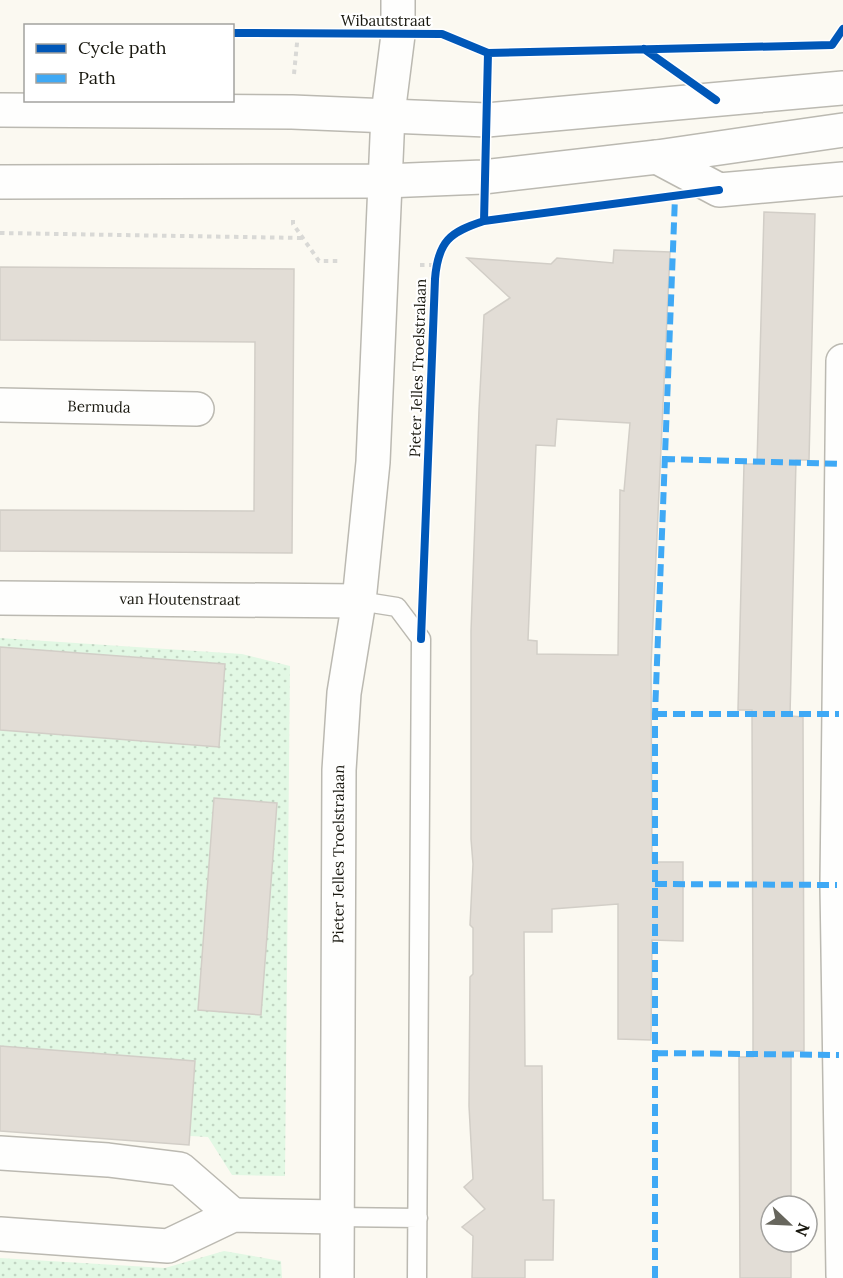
<svg xmlns="http://www.w3.org/2000/svg" width="843" height="1278" font-family="Lora,serif">
  <style>
    .grass { fill: url(#grass-dots) }
    .building { fill: #e2ddd6; stroke: #d2cec7; stroke-width: 1.5; fill-rule: evenodd }
    .lines { fill: none; stroke-linecap: round; stroke-linejoin: round }
    .service-casing { stroke: #bbb9b1; stroke-width: 21 }
    .minor-casing { stroke: #bbb9b1; stroke-width: 36 }
    .tertiary-casing { stroke: #bbb9b1; stroke-width: 36 }
    .secondary-casing { stroke: #bbb9b1; stroke-width: 36 }
    .path { stroke: #d9d9d6; stroke-width: 4; stroke-dasharray: 4.5 4.5; stroke-linecap: butt }
    .service { stroke: #fefefd; stroke-width: 18 }
    .minor { stroke: #fefefd; stroke-width: 33 }
    .tertiary { stroke: #fefefd; stroke-width: 33 }
    .secondary { stroke: #fefefd; stroke-width: 33 }
    .quiet { stroke: #3fa9f5; stroke-width: 6; stroke-dasharray: 12 6; stroke-linecap: butt }
    .cycleway-casing { stroke: #fff; stroke-width: 11 }
    .cycleway { stroke: #0057b8; stroke-width: 8 }
    .labels { text-anchor: middle; stroke-width: 4.5; stroke-linejoin: round; paint-order: stroke }
    .street-label { font-size: 15px; fill: #18170e; stroke: #fff }
  </style>
  <defs>
    <pattern id="grass-dots" width="8" height="8" patternUnits="userSpaceOnUse" patternTransform="scale(1.5)"><rect width="8" height="8" fill="#e2f8e4"/><path d="M2 2h.1M6 6h.1" fill="none" stroke="#c1d4c2" stroke-width="1.8" stroke-linecap="round"/></pattern>
  </defs>
  <rect width="100%" height="100%" fill="#fbf9f1"/>
  <!-- grass -->
  <path class="grass" d="M 0,638 L 242,654 L 290,666 L 285,1176 L 232,1175 L 208,1137 L 0,1125 Z
    M 224,1251 L 281,1261 L 282,1278 L 0,1278 L 0,1258 L 165,1268 Z"/>
  <!-- building -->
  <path class="building" d="M 764,212 L 815,214 L 809,460 L 796,460 L 790,716 L 803,717 L 804,1051 L 791,1051 L 791,1206 L 771,1206 L 771,1242 L 791,1242 L 791,1278 L 740,1278 L 739,1057 L 753,1057 L 753,1010 L 752,710 L 738,710 L 740,627 L 744,464 L 757,464 Z
    M 614,250 L 670,252 L 651,666 L 652,862 L 683,862 L 683,941 L 652,940 L 651,1040 L 618,1039 L 618,904 L 552,909 L 552,932 L 524,932 L 525,1066 L 542,1066 L 543,1200 L 554,1200 L 553,1260 L 525,1260 L 525,1278 L 472,1278 L 473,1236 L 462,1227 L 485,1209 L 464,1187 L 473,1179 L 469,1106 L 470,977 L 473,974 L 473,928 L 470,925 L 473,864 L 471,839 L 471,631 L 479,410 L 484,315 L 510,298 L 467,258 L 551,264 L 557,258 L 613,263 ZM 557,419 L 630,423 L 624,491 L 620,490 L 618,655 L 537,654 L 537,641 L 528,640 L 536,445 L 555,446 Z
    M 0,267 L 294,269 L 292,553 L 0,551 L 0,510 L 254,511 L 255,342 L 0,340 Z
    M 0,647 L 225,664 L 219,747 L 0,730 Z
    M 214,798 L 277,803 L 261,1015 L 198,1010 Z
    M 0,1046 L 195,1061 L 189,1145 L 0,1131 Z"/>
  <g class="lines">
    <defs>
      <path id="service" d="M 359,601 L 397,607 L 421,639 L 417,1278
        M 337,1217 L 418,1218"/>
      <g id="minor">
        <path d="M 388,114 L 398,35 L 398,0"/>
        <path d="M 657,157 L 719,190 L 843,179"/>
        <path d="M 843,361 L 837,885 L 843,1275"/>
        <path id="s1" d="M 0,405 L 197,409"/>
        <path id="s2" d="M 0,598 L 359,601"/>
        <path d="M 0,1153 L 108,1160 L 180,1169 L 233,1215"/>
        <path d="M 0,1234 L 168,1246 L 233,1215 L 337,1217"/>
      </g>
      <g id="tertiary">
        <path id="s3" d="M 337,1278 L 339,770 L 344,693 L 359,601 L 373,462 L 388,114"/>
      </g>
      <path id="secondary" d="M 0,110 L 292,112 L 487,120 L 843,88
        M 0,182 L 385,181 L 483,177 L 657,157 L 843,130"/>
    </defs>
    <!-- service casing -->
    <use href="#service" class="service-casing"/>
    <!-- minor casing -->
    <use href="#minor" class="minor-casing"/>
    <!-- tertiary casing -->
    <use href="#tertiary" class="tertiary-casing"/>
    <!-- secondary casing -->
    <use href="#secondary" class="secondary-casing"/>
    <!-- path -->
    <path class="path" d="M 294,74 L 298,33
      M 293,220 L 293,224 L 319,261 L 340,261
      M 0,233 L 303,238
      M 420,265 L 436,265"/>
    <!-- service -->
    <use href="#service" class="service"/>
    <!-- minor -->
    <use href="#minor" class="minor"/>
    <!-- tertiary -->
    <use href="#tertiary" class="tertiary"/>
    <!-- secondary -->
    <use href="#secondary" class="secondary"/>
    <!-- quiet -->
    <path class="quiet" d="M 663,459 L 842,464
      M 655,714 L 839,714
      M 655,884 L 837,885
      M 656,1053 L 839,1055
      M 655,1278 L 655,714 L 675,197"/>
    <defs>
      <path id="cycleway" d="M 232,33 L 442,34 L 488,53 L 832,45 L 843,29
        M 644,49 L 716,100
        M 484,221 L 488,53
        M 421,639 L 435,279 C 438,241 450,232 484,221 L 719,190"/>
    </defs>
    <!-- cycleway casing -->
    <use href="#cycleway" class="cycleway-casing"/>
    <!-- cycleway -->
    <use href="#cycleway" class="cycleway"/>
  </g>
  <g class="labels">
    <!-- street labels -->
    <g class="street-label">
      <text x="386" y="26">Wibautstraat</text>
      <text transform="translate(418 368) rotate(-88)" y="5">Pieter Jelles Troelstralaan</text>
      <text dy="5" stroke="none"><textPath href="#s1" startOffset="99">Bermuda</textPath></text>
      <text dy="5" stroke="none"><textPath href="#s2" startOffset="180">van Houtenstraat</textPath></text>
      <text dy="5" stroke="none"><textPath href="#s3" startOffset="424">Pieter Jelles Troelstralaan</textPath></text>
    </g>
  </g>
  <!-- legend -->
  <rect x="24" y="24" width="210" height="78" fill="#ffffff" stroke="#a3a29f" stroke-width="1.5"/>
  <rect x="36" y="44" width="30" height="9" fill="#0057b8" stroke="#a3a29f" stroke-width="1.5"/>
  <text x="78" y="54" font-size="18" fill="#18170e">Cycle path</text>
  <rect x="36" y="74" width="30" height="9" fill="#3fa9f5" stroke="#a3a29f" stroke-width="1.5"/>
  <text x="78" y="84" font-size="18" fill="#18170e">Path</text>
  <!-- north arrow -->
  <g transform="translate(789 1224) rotate(113)"><circle r="28" fill="#ffffff" stroke="#a3a29f" stroke-width="1.5"/>
  <path d="M0-4.5L10 22L0 15L-10 22Z" fill="#67665d"/>
  <text y="-9" font-size="16" font-weight="bold" text-anchor="middle" fill="#18170e">N</text>
  </g>
</svg>
